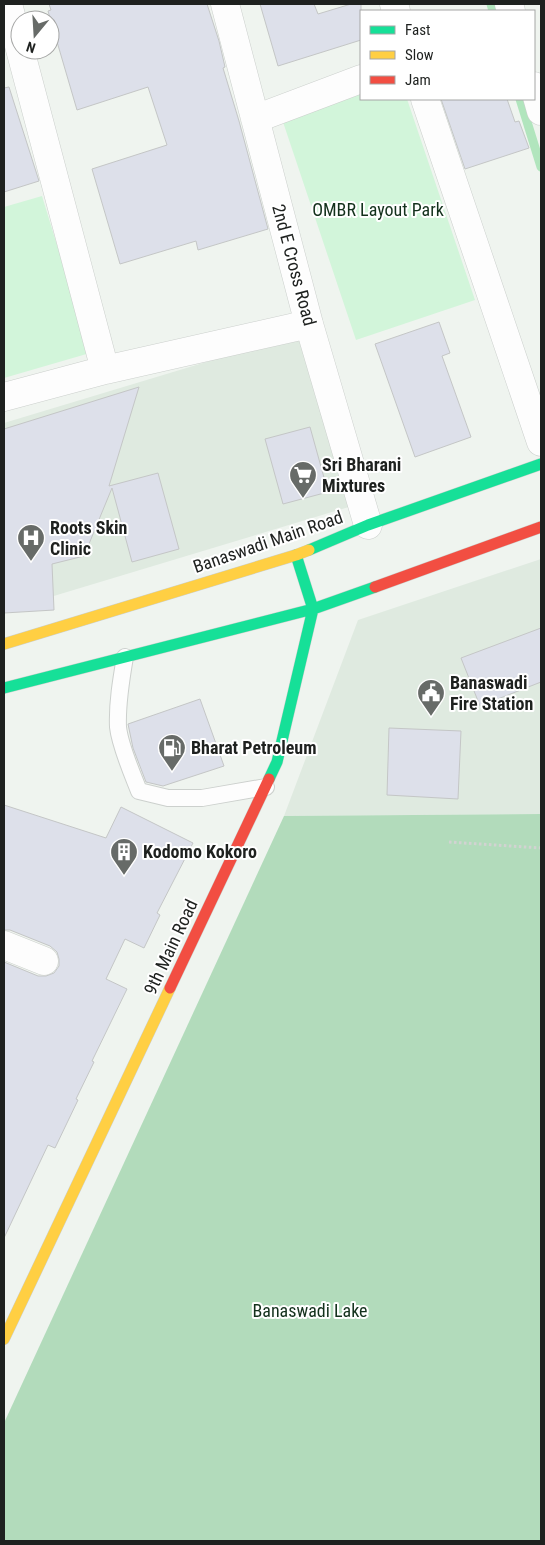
<svg xmlns="http://www.w3.org/2000/svg" width="545" height="1545" font-family="'Roboto Condensed',sans-serif">
  <style>
    .built { fill: #dfeae0 }
    .green { fill: #d2f5da }
    .forest { fill: #b2dbbb }
    .lines { fill: none; stroke-linecap: round; stroke-linejoin: round }
    .stream { stroke: #b1e5bd; stroke-width: 9 }
    .building { fill: #dde0ea; stroke: #c4c6c6 }
    .lane-casing { stroke: #ccd0cd; stroke-width: 18 }
    .street-casing { stroke: #ccd0cd; stroke-width: 29 }
    .fast-casing { stroke: #ccd0cd; stroke-width: 12 }
    .slow-casing { stroke: #ccd0cd; stroke-width: 12 }
    .jam-casing { stroke: #ccd0cd; stroke-width: 12 }
    .path { stroke: #d2d3d2; stroke-width: 3; stroke-dasharray: 2.5 2.5; stroke-linecap: butt }
    .lane { stroke: #fdfdfd; stroke-width: 16 }
    .street { stroke: #fdfdfd; stroke-width: 28 }
    .fast { stroke: #16e098; stroke-width: 11 }
    .slow { stroke: #ffcf43; stroke-width: 11 }
    .jam { stroke: #f24e42; stroke-width: 11 }
    .labels { text-anchor: middle; stroke-width: 4; stroke-linejoin: round; paint-order: stroke }
    .park-label { font-size: 18px; fill: #13311c; stroke: #fff }
    .street-label { font-size: 18px; fill: #1e211f; stroke: #fff }
    .poi-label { font-size: 18px; font-weight: bold; fill: #1e211f; stroke: #fff; text-anchor: start }
  </style>
  <rect width="100%" height="100%" fill="#eff4ef"/>
  <!-- built -->
  <path class="built" d="M 299,334 L 352,506 L 4,611 L 4,423 Z
    M 541,559 L 541,814 L 284,816 L 358,620 Z"/>
  <!-- green -->
  <path class="green" d="M 361,93 L 361,99 L 407,99 L 475,300 L 356,340 L 282,119 Z
    M 42,196 L 90,353 L 4,378 L 4,207 Z"/>
  <!-- forest -->
  <path class="forest" d="M 541,814 L 541,1541 L 4,1541 L 4,1423 L 284,816 Z"/>
  <g class="lines">
    <!-- stream -->
    <path class="stream" d="M 491,4 L 493,11
      M 520,99 L 541,167"/>
  </g>
  <!-- building -->
  <path class="building" d="M 49,4 L 207,4 L 219,41 L 225,67 L 223,68 L 239,121 L 268,229 L 198,250 L 196,241 L 120,264 L 92,169 L 167,145 L 148,87 L 77,110 L 48,11 L 51,10 Z
    M 260,4 L 314,4 L 318,14 L 351,4 L 361,4 L 361,40 L 278,66 Z
    M 9,87 L 39,181 L 4,192 L 4,88 Z
    M 441,99 L 507,99 L 515,122 L 519,121 L 529,148 L 465,169 Z
    M 439,322 L 450,353 L 442,356 L 471,437 L 415,457 L 375,344 Z
    M 139,387 L 109,486 L 158,473 L 179,549 L 132,562 L 112,488 L 84,556 L 52,564 L 54,610 L 4,613 L 4,429 Z
    M 310,427 L 328,492 L 283,504 L 265,439 Z
    M 541,628 L 541,682 L 480,706 L 461,658 Z
    M 200,699 L 224,766 L 163,786 L 146,782 L 133,748 L 128,724 Z
    M 389,728 L 461,731 L 458,799 L 387,795 Z
    M 4,805 L 106,838 L 121,807 L 193,843 L 157,913 L 160,915 L 144,948 L 125,939 L 106,979 L 127,989 L 92,1061 L 94,1062 L 76,1099 L 78,1100 L 55,1148 L 48,1145 L 4,1238 L 4,962 L 38,976 L 46,976 L 54,973 L 59,966 L 59,959 L 57,952 L 50,946 L 10,930 L 4,930 Z"/>
  <g class="lines">
    <defs>
      <path id="lane" d="M 125,657 C 121,680 117,704 118,727 C 120,746 132,773 139,791 L 168,798 L 202,798 L 266,787"/>
      <path id="street" d="M 8,4 L 105,370
        M 225,4 L 309,324 L 368,525
        M 394,4 L 396,11
        M 509,4 L 511,11
        M 534,86 L 541,111
        M 425,99 L 541,442
        M 255,119 L 361,79
        M 4,397 L 105,370 L 309,324
        M 4,945 L 44,961"/>
      <path id="fast" d="M 309,550 L 368,525 L 541,464
        M 4,688 L 313,609 L 375,587
        M 269,779 L 277,762 L 313,609 L 296,555"/>
      <path id="slow" d="M 4,644 L 296,555 L 309,550
        M 4,1339 L 170,988"/>
      <path id="jam" d="M 375,587 L 541,527
        M 170,988 L 269,779"/>
    </defs>
    <!-- lane casing -->
    <use href="#lane" class="lane-casing"/>
    <!-- street casing -->
    <use href="#street" class="street-casing"/>
    <!-- fast casing -->
    <use href="#fast" class="fast-casing"/>
    <!-- slow casing -->
    <use href="#slow" class="slow-casing"/>
    <!-- jam casing -->
    <use href="#jam" class="jam-casing"/>
    <!-- path -->
    <path class="path" d="M 449,842 L 541,848"/>
    <!-- lane -->
    <use href="#lane" class="lane"/>
    <!-- street -->
    <use href="#street" class="street"/>
    <!-- fast -->
    <use href="#fast" class="fast"/>
    <!-- slow -->
    <use href="#slow" class="slow"/>
    <!-- jam -->
    <use href="#jam" class="jam"/>
  </g>
  <!-- icons -->
  <defs>
    <symbol id="supermarket-pin" viewBox="-11 -11 22 30"><path d="M0 17L-7.5 6A9.5 9.5 0 1 1 7.5 6Z" fill="#676b68" stroke="#fff"/><path d="M-6-5.5h2.5l.6 2H6L4.5 2H-2.5L-4.4-4H-6ZM-1.5 3.2a1.3 1.3 0 1 0 .1 0ZM3 3.2a1.3 1.3 0 1 0 .1 0Z" fill="#fff"/></symbol>
    <symbol id="hospital-pin" viewBox="-11 -11 22 30"><path d="M0 17L-7.5 6A9.5 9.5 0 1 1 7.5 6Z" fill="#676b68" stroke="#fff"/><path d="M-5-5h3v3.5h4V-5h3V5h-3V1.5h-4V5h-3Z" fill="#fff"/></symbol>
    <symbol id="civic-pin" viewBox="-11 -11 22 30"><path d="M0 17L-7.5 6A9.5 9.5 0 1 1 7.5 6Z" fill="#676b68" stroke="#fff"/><path d="M-.6-6.5H3V-4.5H.6V-3L4-1V1h2V6H-6V1h2V-1L-.6-3ZM-1.2 2.5V6h2.4V2.5Z" fill="#fff"/></symbol>
    <symbol id="fuel-pin" viewBox="-11 -11 22 30"><path d="M0 17L-7.5 6A9.5 9.5 0 1 1 7.5 6Z" fill="#676b68" stroke="#fff"/><path d="M-5.5-6h7V0h2V4h1.3V-2.5L3-4.5l.8-.8L6-3V5H2.5V1h-1V6h-7ZM-4.2-4.7v3.2H.2V-4.7Z" fill="#fff"/></symbol>
    <symbol id="building-pin" viewBox="-11 -11 22 30"><path d="M0 17L-7.5 6A9.5 9.5 0 1 1 7.5 6Z" fill="#676b68" stroke="#fff"/><path d="M-4-6H4V6H1V3H-1V6H-4ZM-2.5-4.3h1.7v1.8h-1.7ZM.8-4.3h1.7v1.8H.8ZM-2.5-1h1.7V.8h-1.7ZM.8-1h1.7V.8H.8Z" fill="#fff"/></symbol>
  </defs>
  <g fill-rule="evenodd">
    <use href="#supermarket-pin" x="287" y="459" width="32" height="43"/>
    <use href="#hospital-pin" x="15" y="522" width="32" height="43"/>
    <use href="#civic-pin" x="415" y="677" width="32" height="43"/>
    <use href="#fuel-pin" x="156" y="732" width="32" height="43"/>
    <use href="#building-pin" x="108" y="836" width="32" height="43"/>
  </g>
  <g class="labels">
    <!-- park labels -->
    <g class="park-label">
      <text x="378" y="216">OMBR Layout Park</text>
      <text x="310" y="1317">Banaswadi Lake</text>
    </g>
    <!-- street labels -->
    <g class="street-label">
      <text transform="translate(294 265) rotate(75)" y="6">2nd E Cross Road</text>
      <text transform="translate(268 542) rotate(-19)" y="6">Banaswadi Main Road</text>
      <text transform="translate(171 947) rotate(-65)" y="6">9th Main Road</text>
    </g>
    <!-- poi labels -->
    <g class="poi-label">
      <text x="322" y="471">Sri Bharani<tspan x="322" dy="21">Mixtures</tspan></text>
      <text x="50" y="534">Roots Skin<tspan x="50" dy="21">Clinic</tspan></text>
      <text x="450" y="689">Banaswadi<tspan x="450" dy="21">Fire Station</tspan></text>
      <text x="191" y="754">Bharat Petroleum</text>
      <text x="143" y="858">Kodomo Kokoro</text>
    </g>
  </g>
  <!-- border -->
  <rect width="545" height="1545" fill="none" stroke="#1e211f" stroke-width="10"/>
  <!-- legend -->
  <rect x="360" y="10" width="175" height="90" fill="#ffffff" stroke="#a5a6a5"/>
  <rect x="370" y="26" width="25" height="8" fill="#16e098" stroke="#a5a6a5"/>
  <text x="405" y="35" font-size="15" fill="#1e211f">Fast</text>
  <rect x="370" y="51" width="25" height="8" fill="#ffcf43" stroke="#a5a6a5"/>
  <text x="405" y="60" font-size="15" fill="#1e211f">Slow</text>
  <rect x="370" y="76" width="25" height="8" fill="#f24e42" stroke="#a5a6a5"/>
  <text x="405" y="85" font-size="15" fill="#1e211f">Jam</text>
  <!-- north arrow -->
  <g transform="translate(35 35) rotate(198)"><circle r="24" fill="#ffffff" stroke="#a5a6a5"/>
  <path d="M0-4L9 19L0 12L-9 19Z" fill="#676b68"/>
  <text y="-8" font-size="14" font-weight="bold" text-anchor="middle" fill="#1e211f">N</text>
  </g>
</svg>
